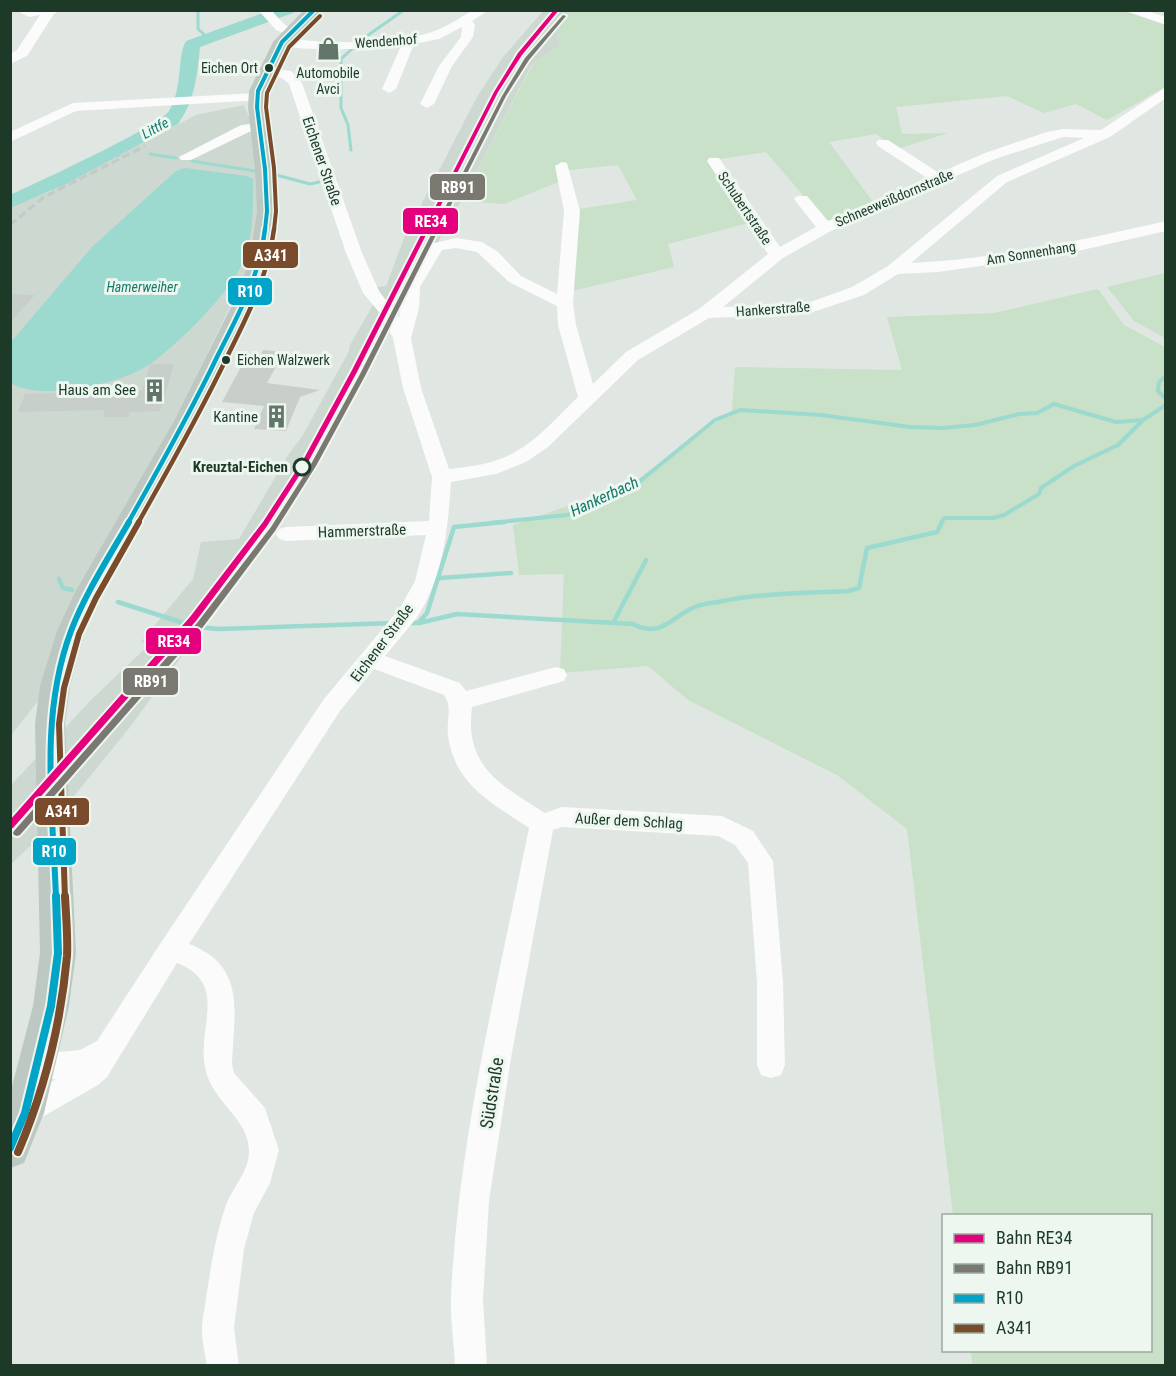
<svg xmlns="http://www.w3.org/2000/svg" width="1176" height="1376" font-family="'Roboto Condensed',sans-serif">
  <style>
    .built { fill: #cdd8d0 }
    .green { fill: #c8e1c8 }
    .water { fill: #9cd9cf }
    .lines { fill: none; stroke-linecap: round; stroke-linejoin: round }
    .stream-far2 { stroke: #9cd9cf; stroke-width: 3 }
    .stream-far1 { stroke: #9cd9cf; stroke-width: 4 }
    .stream { stroke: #9cd9cf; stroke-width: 4.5 }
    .river { fill: #9cd9cf; fill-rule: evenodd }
    .building { fill: #c8cfca }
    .minor { fill: #fafbfa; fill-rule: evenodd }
    .major { fill: #bec8c2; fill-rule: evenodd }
    .rail { stroke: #c5c9c7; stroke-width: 3; stroke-dasharray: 8 4; stroke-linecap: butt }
    .bus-1-far3-casing { stroke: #edf7ef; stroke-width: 7 }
    .bus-1-far2-casing { stroke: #edf7ef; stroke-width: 8 }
    .bus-1-far1-casing { stroke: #edf7ef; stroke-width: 10 }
    .bus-1-casing { stroke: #edf7ef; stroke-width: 12 }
    .bus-2-far3-casing { stroke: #edf7ef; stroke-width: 7 }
    .bus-2-far2-casing { stroke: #edf7ef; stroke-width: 8 }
    .bus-2-far1-casing { stroke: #edf7ef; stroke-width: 10 }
    .bus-2-casing { stroke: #edf7ef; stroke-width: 12 }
    .bus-1-far3 { stroke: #01a3c6; stroke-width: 4 }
    .bus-1-far2 { stroke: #01a3c6; stroke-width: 4.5 }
    .bus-1-far1 { stroke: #01a3c6; stroke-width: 6 }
    .bus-1 { stroke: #01a3c6; stroke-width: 8 }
    .bus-2-far3 { stroke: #7a4b2a; stroke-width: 4 }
    .bus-2-far2 { stroke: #7a4b2a; stroke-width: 4.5 }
    .bus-2-far1 { stroke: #7a4b2a; stroke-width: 6 }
    .bus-2 { stroke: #7a4b2a; stroke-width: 8 }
    .rail-1-casing { stroke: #edf7ef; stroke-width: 4 }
    .rail-2-casing { stroke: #edf7ef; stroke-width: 4 }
    .rail-1 { fill: #e5007d; fill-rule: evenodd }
    .rail-2 { fill: #7b7872; fill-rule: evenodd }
    .bus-dot { fill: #1d3a29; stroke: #edf7ef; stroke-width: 2 }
    .stop-dot { fill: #edf7ef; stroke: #1d3a29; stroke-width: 3 }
    .labels { text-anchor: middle; stroke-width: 6; stroke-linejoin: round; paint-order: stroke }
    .far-street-label { font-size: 14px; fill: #1d3a29; stroke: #edf7ef }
    .bus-label { font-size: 14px; fill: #1d3a29; stroke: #edf7ef; text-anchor: end }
    .far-poi-label { font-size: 14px; fill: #1d3a29; stroke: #edf7ef }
    .far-water-label { font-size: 14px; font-style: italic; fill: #14796b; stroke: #edf7ef }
    .street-label { font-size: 15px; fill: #1d3a29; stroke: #edf7ef }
    .poi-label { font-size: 15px; fill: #1d3a29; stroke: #edf7ef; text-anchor: end }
    .stop-label { font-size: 15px; font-weight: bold; fill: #1d3a29; stroke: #edf7ef; text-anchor: end }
    .water-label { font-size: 16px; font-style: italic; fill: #14796b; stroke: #edf7ef }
    .near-street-label { font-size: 18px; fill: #1d3a29; stroke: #edf7ef }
    .line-badge { stroke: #edf7ef; stroke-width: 2 }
    .badge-label { font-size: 16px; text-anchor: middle; font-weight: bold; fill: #fff }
  </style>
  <rect width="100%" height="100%" fill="#e0e6e1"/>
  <!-- built -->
  <path class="built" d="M 543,11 L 569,11 L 557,34 L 559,46 L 532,64 L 461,201 L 381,344 L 311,479 L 130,727 L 44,833 L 11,864 L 10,786 L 93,698 L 150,644 L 141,642 L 193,579 L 201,542 L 239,539 L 289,454 L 303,435 L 349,351 L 350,345 L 373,305 L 376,287 L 386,286 L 404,238 L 477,97 L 503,57 Z
    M 244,105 L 255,131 L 260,185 L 251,263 L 43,695 L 11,735 L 11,206 L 49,192 L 196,115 Z"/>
  <!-- green -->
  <path class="green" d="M 1120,10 L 1165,24 L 1165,87 L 1107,120 L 1076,104 L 1044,113 L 1007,96 L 896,107 L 902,134 L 948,133 L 897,149 L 876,134 L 829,142 L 873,202 L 827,223 L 766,152 L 708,161 L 749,223 L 668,244 L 674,267 L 572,291 L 579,209 L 637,200 L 618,165 L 560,171 L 561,181 L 504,204 L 461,201 L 533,64 L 559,46 L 557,34 L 569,11 Z
    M 1165,273 L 1166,273 L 1165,338 L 1134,321 L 1107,287 Z
    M 1098,289 L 1124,325 L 1165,347 L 1165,1365 L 973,1365 L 970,1351 L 1150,1350 L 1150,1216 L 953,1215 L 907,829 L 837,775 L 688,700 L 648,666 L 560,673 L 564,574 L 519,575 L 513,525 L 631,484 L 732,411 L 735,367 L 902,370 L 887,317 L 994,313 Z"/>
  <!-- water -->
  <path class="water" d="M 185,168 L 247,176 L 253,179 C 253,207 254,237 242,264 C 228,295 178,344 150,364 C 122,384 40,402 11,383 L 11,342 L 92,247 L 176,171 Z"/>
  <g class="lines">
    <!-- stream-far2 -->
    <path class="stream-far2" d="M 198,10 L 198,29 L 207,37
      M 364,38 L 404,10
      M 351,150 L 348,125 L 341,108 L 341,59 L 354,47
      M 150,154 L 176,158
      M 104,156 L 119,155
      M 192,161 L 261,172
      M 269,173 L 310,184 L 319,182"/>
    <!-- stream-far1 -->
    <path class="stream-far1" d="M 1166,376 L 1159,382 L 1158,391 L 1166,399
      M 490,523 L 567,515 L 634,486 L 715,420 L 740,410 L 821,415 L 910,427 L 943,428 L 975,425 L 1019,414 L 1037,413 L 1054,404 L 1116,422 L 1143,420 L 1166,405
      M 941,523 L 944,518 L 993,518 L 1004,515 L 1039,494 L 1041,488 L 1074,466 L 1118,445 L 1143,420"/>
    <!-- stream -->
    <path class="stream" d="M 440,578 L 511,573
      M 59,579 L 63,588 L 72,590
      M 118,602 L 196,627 L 219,629 L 393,623
      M 407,623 L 418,623 L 427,613 L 454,527 L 504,522
      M 419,623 L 457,614 L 633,624 C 661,639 672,616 695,607 C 702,604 711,603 718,602 C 761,593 804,593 848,591 L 859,588 L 867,548 L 937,532 L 942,522
      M 613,623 L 646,560"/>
    <!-- river -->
    <path class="river" d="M 271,10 L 295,10 L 293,13 L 200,47 C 197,76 195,100 178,124 L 64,185 L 10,208 L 10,195 C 34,184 160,126 169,111 C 183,89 177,56 186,41 Z"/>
  </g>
  <!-- building -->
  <path class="building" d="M 10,294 L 35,295 L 10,323 Z
    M 263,350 L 284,352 L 267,383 L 320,390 L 300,397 L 286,431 L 254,429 L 264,406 L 222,402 L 242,365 L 256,366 Z
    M 150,364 L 174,364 L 160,411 L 130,412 L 128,417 L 103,417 L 105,410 L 18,412 L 25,394 L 142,390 Z"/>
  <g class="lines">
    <!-- minor -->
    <path class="minor" d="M 15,10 L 61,10 L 54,14 L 27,56 L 10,64 L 10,54 L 17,50 L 40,15 L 29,17 Z
      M 258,10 L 271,10 L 284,24 L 297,32 L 291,36 L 276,30 Z
      M 473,10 L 489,10 L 472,21 L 475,25 L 473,37 L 452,66 L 434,104 L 427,108 L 420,104 L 439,66 L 461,37 L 462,27 L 439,39 L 414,44 L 396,89 L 389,93 L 382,89 L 401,46 C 379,48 288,54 276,42 L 282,38 C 324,43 392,46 432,32 C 446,27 460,18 473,10 Z
      M 1123,10 L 1144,10 L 1166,17 L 1166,25 Z
      M 267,68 L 291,71 L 302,83 L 362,253 L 379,291 L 399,318 L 404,287 L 428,247 L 430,244 L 456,238 L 482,242 L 498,252 L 521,276 L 557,294 L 564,211 L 555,166 L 562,162 L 567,163 L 580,211 L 573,303 L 576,325 L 593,384 L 626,352 L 699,309 L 768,254 L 707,161 L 709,158 L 719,158 L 780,247 L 816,227 L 794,199 L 797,196 L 807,196 L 828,221 L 927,178 L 878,146 L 876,143 L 878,140 L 888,140 L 939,173 L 985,153 L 1047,132 L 1063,129 L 1101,130 L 1166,87 L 1166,98 L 1110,137 L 1007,182 L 911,263 C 997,259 1082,240 1166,221 L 1166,231 L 1060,255 L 938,272 L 898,274 L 864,295 L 807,314 L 709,318 L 638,360 L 548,447 L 526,462 L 496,474 L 451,482 C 448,529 443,580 415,620 C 405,632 395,644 385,656 L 460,683 L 466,691 L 556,667 L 564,669 L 567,675 L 564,681 L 472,707 C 464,767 501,785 545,813 L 562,807 L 722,816 L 753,831 L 773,861 L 783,982 L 785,1065 L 781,1075 L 771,1078 L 761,1075 L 757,1065 L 757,982 L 748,863 L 735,845 L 718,836 L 562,827 L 553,830 L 511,1058 L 489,1201 L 483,1299 L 487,1366 L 455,1366 C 454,1343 450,1320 451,1297 C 458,1140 498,982 529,828 C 492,803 455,785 448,736 C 446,721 453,707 444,695 L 374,669 L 340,711 L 189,944 C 247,966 234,1013 232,1064 L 234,1073 L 265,1108 L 279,1150 L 270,1183 L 254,1213 L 244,1249 L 234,1328 L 239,1366 L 207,1366 C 205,1354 202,1341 202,1329 C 202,1319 205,1308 206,1298 C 211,1267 215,1237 225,1208 C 231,1189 250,1171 249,1150 C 248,1117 211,1102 205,1067 C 197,1027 229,983 177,963 L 107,1077 L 98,1085 L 25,1127 L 15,1123 L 11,1113 L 15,1103 L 56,1079 L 35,1080 L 25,1077 L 21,1067 L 25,1057 L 35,1054 L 80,1050 L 97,1041 L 162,941 L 324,699 L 400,608 L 415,581 L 426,535 L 286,541 L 279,539 L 276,534 L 279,529 L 286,527 L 429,521 L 432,477 L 403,388 L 393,338 L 379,312 L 363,293 L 346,253 L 289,84 L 282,78 L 262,75 L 260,72 ZM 1063,137 L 1084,138 L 997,176 L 888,266 L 852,287 L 805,304 L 723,307 L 783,258 L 831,231 L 995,159 ZM 456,248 L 477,252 L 509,282 L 557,306 L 558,325 L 578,397 C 553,421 527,453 491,462 C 478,466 463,467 449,469 L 421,388 L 411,338 L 419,308 L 420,287 L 442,250 Z
      M 257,93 L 262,94 L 264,97 L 262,100 L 76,111 L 10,142 L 10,132 L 73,103 Z
      M 260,123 L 265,124 L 267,127 L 265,130 L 249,132 L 191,160 L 181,160 L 179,157 L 241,125 Z"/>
    <!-- major -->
    <path class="major" d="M 304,10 L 322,10 L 290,44 L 267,91 L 266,107 L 275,169 L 277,211 L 273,252 L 263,287 L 198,421 L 102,594 L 85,631 L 70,686 L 65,724 L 76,953 L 69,1006 L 44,1113 L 24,1163 L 10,1168 L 10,1094 L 33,1006 L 40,953 L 35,724 L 40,686 L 57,631 L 74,594 L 174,421 L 241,287 L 251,252 L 257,211 L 255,169 L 248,107 L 249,91 L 273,42 Z"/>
    <!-- rail -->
    <path class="rail" d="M 10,225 L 44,197 L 145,146"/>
    <defs>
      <path id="bus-1-far3" d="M 265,230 L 267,211 L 265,169 L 257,107 L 258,91 L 282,42 L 314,10"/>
      <path id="bus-1-far2" d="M 128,523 C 159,468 190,414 217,357 C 239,313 259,279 265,229"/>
      <path id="bus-1-far1" d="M 56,898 C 53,809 39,716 71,631 C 86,592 109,557 129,522"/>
      <path id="bus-1" d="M 10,1148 L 25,1113 L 51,1006 L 58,953 L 56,896"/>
      <path id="bus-2-far3" d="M 274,230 L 276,211 L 274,168 L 266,107 L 267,93 L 289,47 L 320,16"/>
      <path id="bus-2-far2" d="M 138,523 C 169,468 200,414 227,357 C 248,315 268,276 274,229"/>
      <path id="bus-2-far1" d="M 65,898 L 59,724 L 64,688 L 79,634 L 96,598 L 139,522"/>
      <path id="bus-2" d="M 18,1152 C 44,1091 61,1022 67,956 C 68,937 66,916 65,896"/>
    </defs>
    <!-- bus-1-far3 casing -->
    <use href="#bus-1-far3" class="bus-1-far3-casing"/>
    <!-- bus-1-far2 casing -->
    <use href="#bus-1-far2" class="bus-1-far2-casing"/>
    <!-- bus-1-far1 casing -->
    <use href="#bus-1-far1" class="bus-1-far1-casing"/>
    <!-- bus-1 casing -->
    <use href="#bus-1" class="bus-1-casing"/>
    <!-- bus-2-far3 casing -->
    <use href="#bus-2-far3" class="bus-2-far3-casing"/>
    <!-- bus-2-far2 casing -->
    <use href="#bus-2-far2" class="bus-2-far2-casing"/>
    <!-- bus-2-far1 casing -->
    <use href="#bus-2-far1" class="bus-2-far1-casing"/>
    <!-- bus-2 casing -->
    <use href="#bus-2" class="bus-2-casing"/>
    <!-- bus-1-far3 -->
    <use href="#bus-1-far3" class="bus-1-far3"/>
    <!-- bus-1-far2 -->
    <use href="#bus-1-far2" class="bus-1-far2"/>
    <!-- bus-1-far1 -->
    <use href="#bus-1-far1" class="bus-1-far1"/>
    <!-- bus-1 -->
    <use href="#bus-1" class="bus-1"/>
    <!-- bus-2-far3 -->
    <use href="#bus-2-far3" class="bus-2-far3"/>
    <!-- bus-2-far2 -->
    <use href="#bus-2-far2" class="bus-2-far2"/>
    <!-- bus-2-far1 -->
    <use href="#bus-2-far1" class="bus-2-far1"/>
    <!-- bus-2 -->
    <use href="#bus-2" class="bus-2"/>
    <defs>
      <path id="rail-1" d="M 554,10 L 559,10 L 522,55 L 498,92 L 357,372 L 308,462 L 267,526 L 196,621 L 13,828 L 10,829 L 10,820 L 190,617 L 263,522 L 302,462 L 351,372 L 494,92 L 518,53 Z"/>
      <path id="rail-2" d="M 563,15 L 566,16 L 529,60 L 506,96 L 365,376 L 316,466 L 275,531 L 203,627 L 20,835 L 17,836 L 14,835 L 13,833 L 14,831 L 197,623 L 271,527 L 310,466 L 359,376 L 502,96 L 525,58 Z"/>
    </defs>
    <!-- rail-1 casing -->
    <use href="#rail-1" class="rail-1-casing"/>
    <!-- rail-2 casing -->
    <use href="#rail-2" class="rail-2-casing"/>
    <!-- rail-1 -->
    <use href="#rail-1" class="rail-1"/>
    <!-- rail-2 -->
    <use href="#rail-2" class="rail-2"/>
  </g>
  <!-- icons -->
  <defs>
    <symbol id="shop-bare" viewBox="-9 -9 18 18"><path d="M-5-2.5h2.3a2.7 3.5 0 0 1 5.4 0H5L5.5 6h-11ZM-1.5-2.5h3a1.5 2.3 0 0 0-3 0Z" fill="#617669" stroke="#edf7ef" stroke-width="2.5" paint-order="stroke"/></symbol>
    <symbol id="building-bare" viewBox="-9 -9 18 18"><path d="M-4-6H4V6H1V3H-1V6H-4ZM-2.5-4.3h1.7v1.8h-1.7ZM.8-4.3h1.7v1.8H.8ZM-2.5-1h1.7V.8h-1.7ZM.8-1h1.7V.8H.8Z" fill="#617669" stroke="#edf7ef" stroke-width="2.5" paint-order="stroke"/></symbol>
  </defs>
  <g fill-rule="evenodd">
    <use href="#shop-bare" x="312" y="32" width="33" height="33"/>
    <use href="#building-bare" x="138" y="374" width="33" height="33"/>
    <use href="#building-bare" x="260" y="400" width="33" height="33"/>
  </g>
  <!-- markers -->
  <g class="bus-dot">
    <circle cx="269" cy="68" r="5"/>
    <circle cx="226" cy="360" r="5"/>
  </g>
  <circle class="stop-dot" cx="302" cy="467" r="8"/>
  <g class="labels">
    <!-- far-street labels -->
    <g class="far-street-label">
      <text transform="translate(386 41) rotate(-4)" y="5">Wendenhof</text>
      <text transform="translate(894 198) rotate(-23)" y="5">Schneeweißdornstraße</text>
      <text transform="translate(745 208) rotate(56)" y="5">Schubertstraße</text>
      <text transform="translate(1031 253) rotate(-9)" y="5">Am Sonnenhang</text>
      <text transform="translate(773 309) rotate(-4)" y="5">Hankerstraße</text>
    </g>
    <!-- bus labels -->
    <g class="bus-label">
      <text x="258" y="73">Eichen Ort</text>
      <text x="237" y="365" text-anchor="start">Eichen Walzwerk</text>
    </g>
    <!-- far-poi labels -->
    <g class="far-poi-label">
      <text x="328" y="78">Automobile<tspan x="328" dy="16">Avci</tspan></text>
    </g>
    <!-- far-water labels -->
    <g class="far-water-label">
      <text transform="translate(155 128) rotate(-29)" y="5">Littfe</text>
      <text x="142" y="292">Hamerweiher</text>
    </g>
    <!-- street labels -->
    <g class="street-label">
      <text transform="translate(322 161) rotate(71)" y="5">Eichener Straße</text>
      <text transform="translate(362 531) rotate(-2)" y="5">Hammerstraße</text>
      <text transform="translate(382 643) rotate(-53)" y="5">Eichener Straße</text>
      <text transform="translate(629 821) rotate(3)" y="5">Außer dem Schlag</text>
    </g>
    <!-- poi labels -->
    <g class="poi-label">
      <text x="136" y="395">Haus am See</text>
      <text x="258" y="422">Kantine</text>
    </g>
    <!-- stop labels -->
    <g class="stop-label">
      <text x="288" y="472">Kreuztal-Eichen</text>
    </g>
    <!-- water labels -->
    <g class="water-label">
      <text transform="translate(604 496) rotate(-25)" y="6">Hankerbach</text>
    </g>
    <!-- near-street labels -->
    <g class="near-street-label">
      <text transform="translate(492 1093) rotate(-81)" y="6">Südstraße</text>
    </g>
  </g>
  <g class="line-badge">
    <rect x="429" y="173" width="57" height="28" rx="6" fill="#7b7872"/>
    <rect x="402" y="207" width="57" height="28" rx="6" fill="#e5007d"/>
    <rect x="242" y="241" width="57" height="28" rx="6" fill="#7a4b2a"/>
    <rect x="227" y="277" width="46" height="29" rx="6" fill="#01a3c6"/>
    <rect x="145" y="627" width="57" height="28" rx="6" fill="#e5007d"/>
    <rect x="122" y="667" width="57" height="29" rx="6" fill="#7b7872"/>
    <rect x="34" y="797" width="56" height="29" rx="6" fill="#7a4b2a"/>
    <rect x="32" y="837" width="45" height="29" rx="6" fill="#01a3c6"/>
  </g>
  <g class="badge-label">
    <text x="458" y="193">RB91</text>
    <text x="431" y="227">RE34</text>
    <text x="271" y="261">A341</text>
    <text x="250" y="297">R10</text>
    <text x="174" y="647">RE34</text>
    <text x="151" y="687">RB91</text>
    <text x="62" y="817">A341</text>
    <text x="54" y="857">R10</text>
  </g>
  <!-- border -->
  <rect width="1176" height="1376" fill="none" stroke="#1d3a29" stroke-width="24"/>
  <!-- legend -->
  <rect x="942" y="1214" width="210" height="138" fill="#edf7ef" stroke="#9aaba0" stroke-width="1.5"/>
  <rect x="954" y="1234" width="30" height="9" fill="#e5007d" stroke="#9aaba0" stroke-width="1.5"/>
  <text x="996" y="1244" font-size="18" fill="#1d3a29">Bahn RE34</text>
  <rect x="954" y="1264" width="30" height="9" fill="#7b7872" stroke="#9aaba0" stroke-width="1.5"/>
  <text x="996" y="1274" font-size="18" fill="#1d3a29">Bahn RB91</text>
  <rect x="954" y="1294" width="30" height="9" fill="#01a3c6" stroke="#9aaba0" stroke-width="1.5"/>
  <text x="996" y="1304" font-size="18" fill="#1d3a29">R10</text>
  <rect x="954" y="1324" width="30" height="9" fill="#7a4b2a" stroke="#9aaba0" stroke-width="1.5"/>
  <text x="996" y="1334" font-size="18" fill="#1d3a29">A341</text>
</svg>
